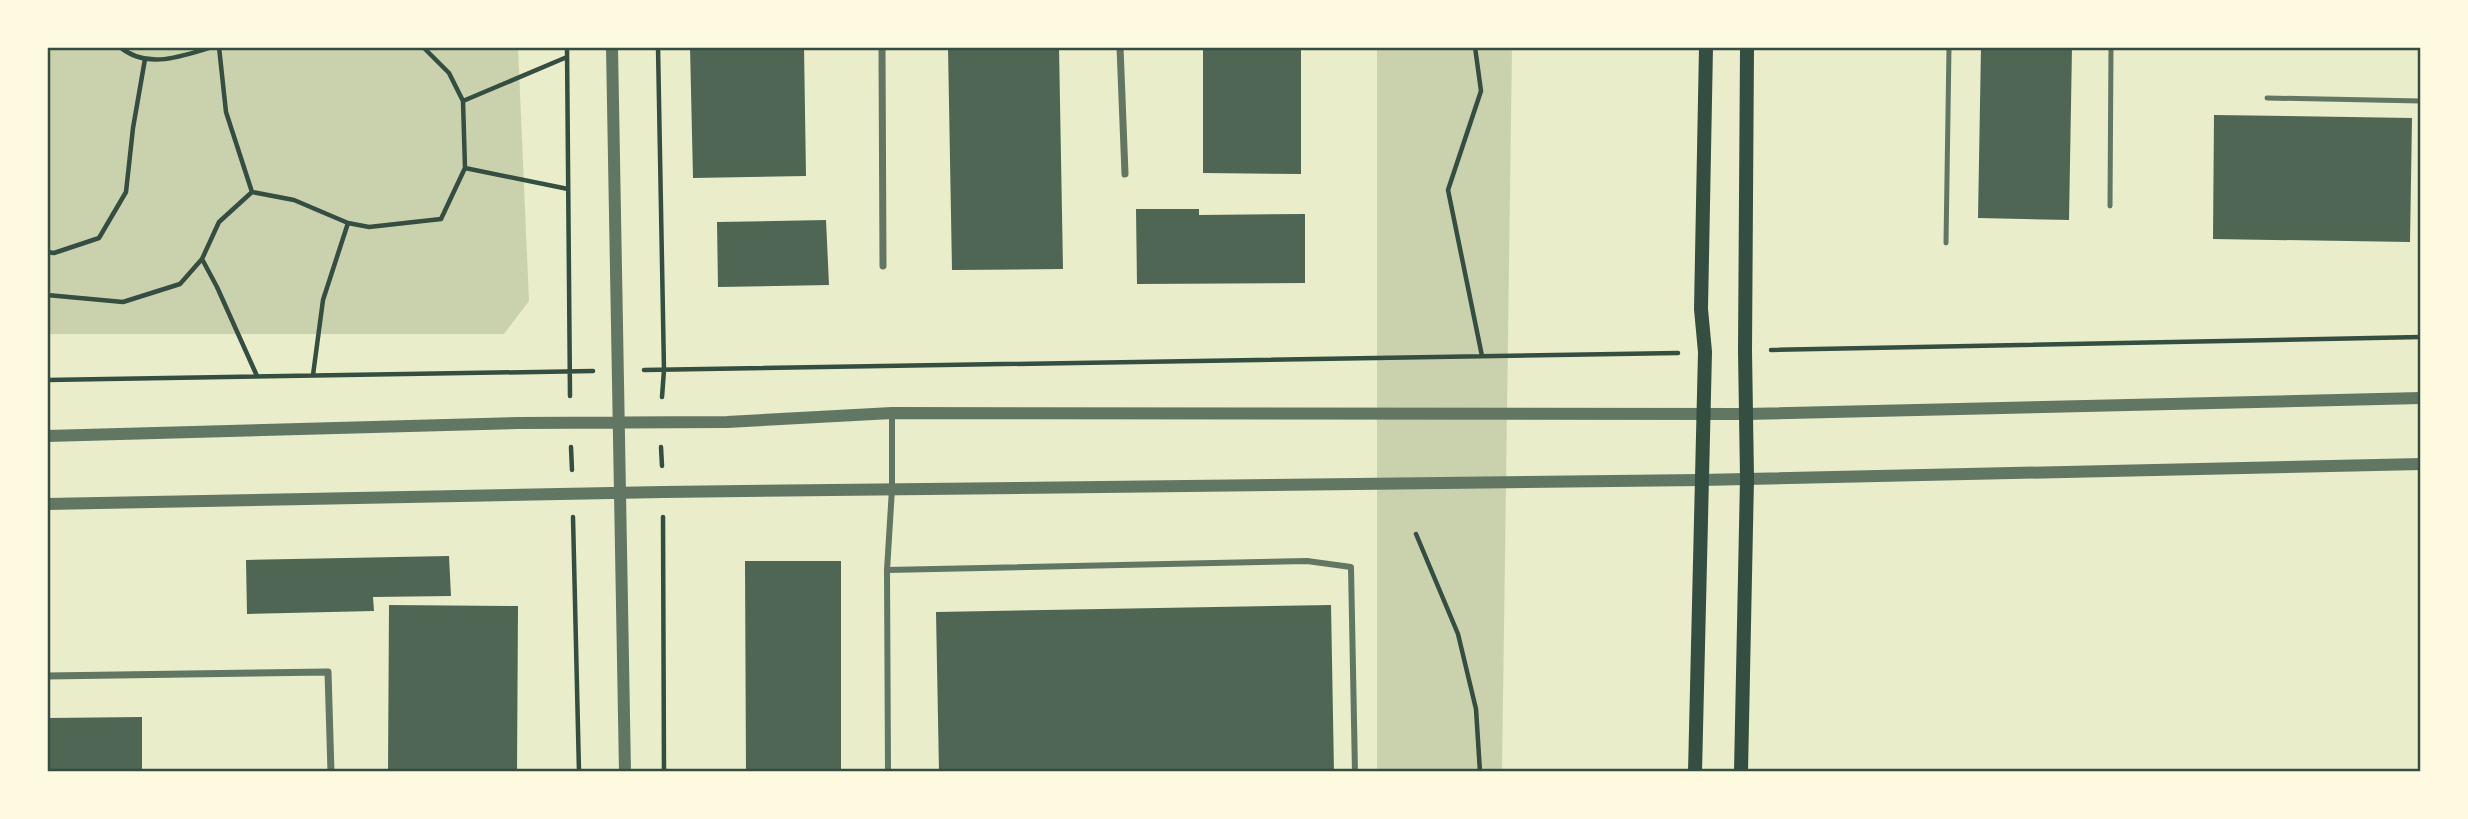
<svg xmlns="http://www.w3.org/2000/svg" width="2468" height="819" font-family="'Libre Baskerville',serif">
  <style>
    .green { fill: #cad2ad }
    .building { fill: #4f6655 }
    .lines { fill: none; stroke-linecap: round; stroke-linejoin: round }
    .path { stroke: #344e41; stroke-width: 4.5 }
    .service { stroke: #617663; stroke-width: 5 }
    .pedestrian { stroke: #617663; stroke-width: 6 }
    .minor { stroke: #617663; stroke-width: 7 }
    .tertiary { stroke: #617663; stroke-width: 12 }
    .secondary { stroke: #344e41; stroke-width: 14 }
    .neatline { fill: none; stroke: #344e41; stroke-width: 2.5 }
  </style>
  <rect width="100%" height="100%" fill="#e9edc9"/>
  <!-- green -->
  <path class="green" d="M 47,47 L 518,47 L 529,301 L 504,334 L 47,334 Z
    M 1377,47 L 1512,47 L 1502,772 L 1377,772 Z"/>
  <!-- building -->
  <path class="building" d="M 690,47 L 804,47 L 806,176 L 693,178 Z
    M 948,47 L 1059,47 L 1063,269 L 952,270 Z
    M 1203,47 L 1301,47 L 1301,174 L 1203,173 Z
    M 1981,47 L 2072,47 L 2069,220 L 1978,218 Z
    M 2214,115 L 2412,118 L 2410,242 L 2213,239 Z
    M 1136,209 L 1199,209 L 1199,215 L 1305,214 L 1305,283 L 1137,284 Z
    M 826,220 L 829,285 L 718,287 L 717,222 Z
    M 449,556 L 451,596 L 373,597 L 374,611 L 247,614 L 246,560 Z
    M 745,561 L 841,561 L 841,772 L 746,772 Z
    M 389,605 L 518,606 L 517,772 L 388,772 Z
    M 1331,605 L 1334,772 L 939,772 L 936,612 Z
    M 142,717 L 142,772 L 50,772 L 49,718 Z"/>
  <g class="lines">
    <!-- path -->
    <path class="path" d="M 120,47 C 147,70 182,56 212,47
      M 219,47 L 226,112 L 252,192
      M 567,47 L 570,396
      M 658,47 L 664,370 L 662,397
      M 1475,47 L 1481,91 L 1448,190 L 1482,356
      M 463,101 L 567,57
      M 465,168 L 568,189
      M 47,252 L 54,253 L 99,238 L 126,192 L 133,128 L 145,59
      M 202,259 L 217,287 L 257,376
      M 47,295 L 123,302 L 180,284 L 202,259 L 219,222 L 252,192 L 294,200 L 348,223 L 369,227 L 441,219 L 465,168 L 463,101 L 449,73 L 423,47
      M 1771,350 L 2421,337
      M 644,370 L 1678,353
      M 313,375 L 323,300 L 348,223
      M 47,380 L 593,371
      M 571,447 L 572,470
      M 661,447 L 662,466
      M 573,517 L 579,772
      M 663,517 L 664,772
      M 1416,534 L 1458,634 L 1476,709 L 1480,772"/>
    <!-- service -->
    <path class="service" d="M 2267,98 L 2421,101
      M 2110,206 L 2111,47
      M 1946,243 L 1949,47"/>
    <!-- pedestrian -->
    <path class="pedestrian" d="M 887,570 L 1307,561 L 1351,567 L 1355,772
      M 888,772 L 887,570 L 892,489 L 892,413"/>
    <!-- minor -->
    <path class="minor" d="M 882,47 L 883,266
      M 1120,47 L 1125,174
      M 47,676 L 328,672 L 331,772"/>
    <!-- tertiary -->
    <path class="tertiary" d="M 612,47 L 625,772
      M 47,436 L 518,423 L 727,422 L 892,413 L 1747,414 L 2421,398
      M 47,504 L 663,492 L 1701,480 L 2421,464"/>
    <!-- secondary -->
    <path class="secondary" d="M 1695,772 L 1705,352 L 1701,309 L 1706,47
      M 1741,772 L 1747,478 L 1745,351 L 1747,47"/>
  </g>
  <!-- border -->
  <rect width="2468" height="819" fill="none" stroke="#fefae0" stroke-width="98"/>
  <rect x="49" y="49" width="2370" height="721" class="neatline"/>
</svg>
